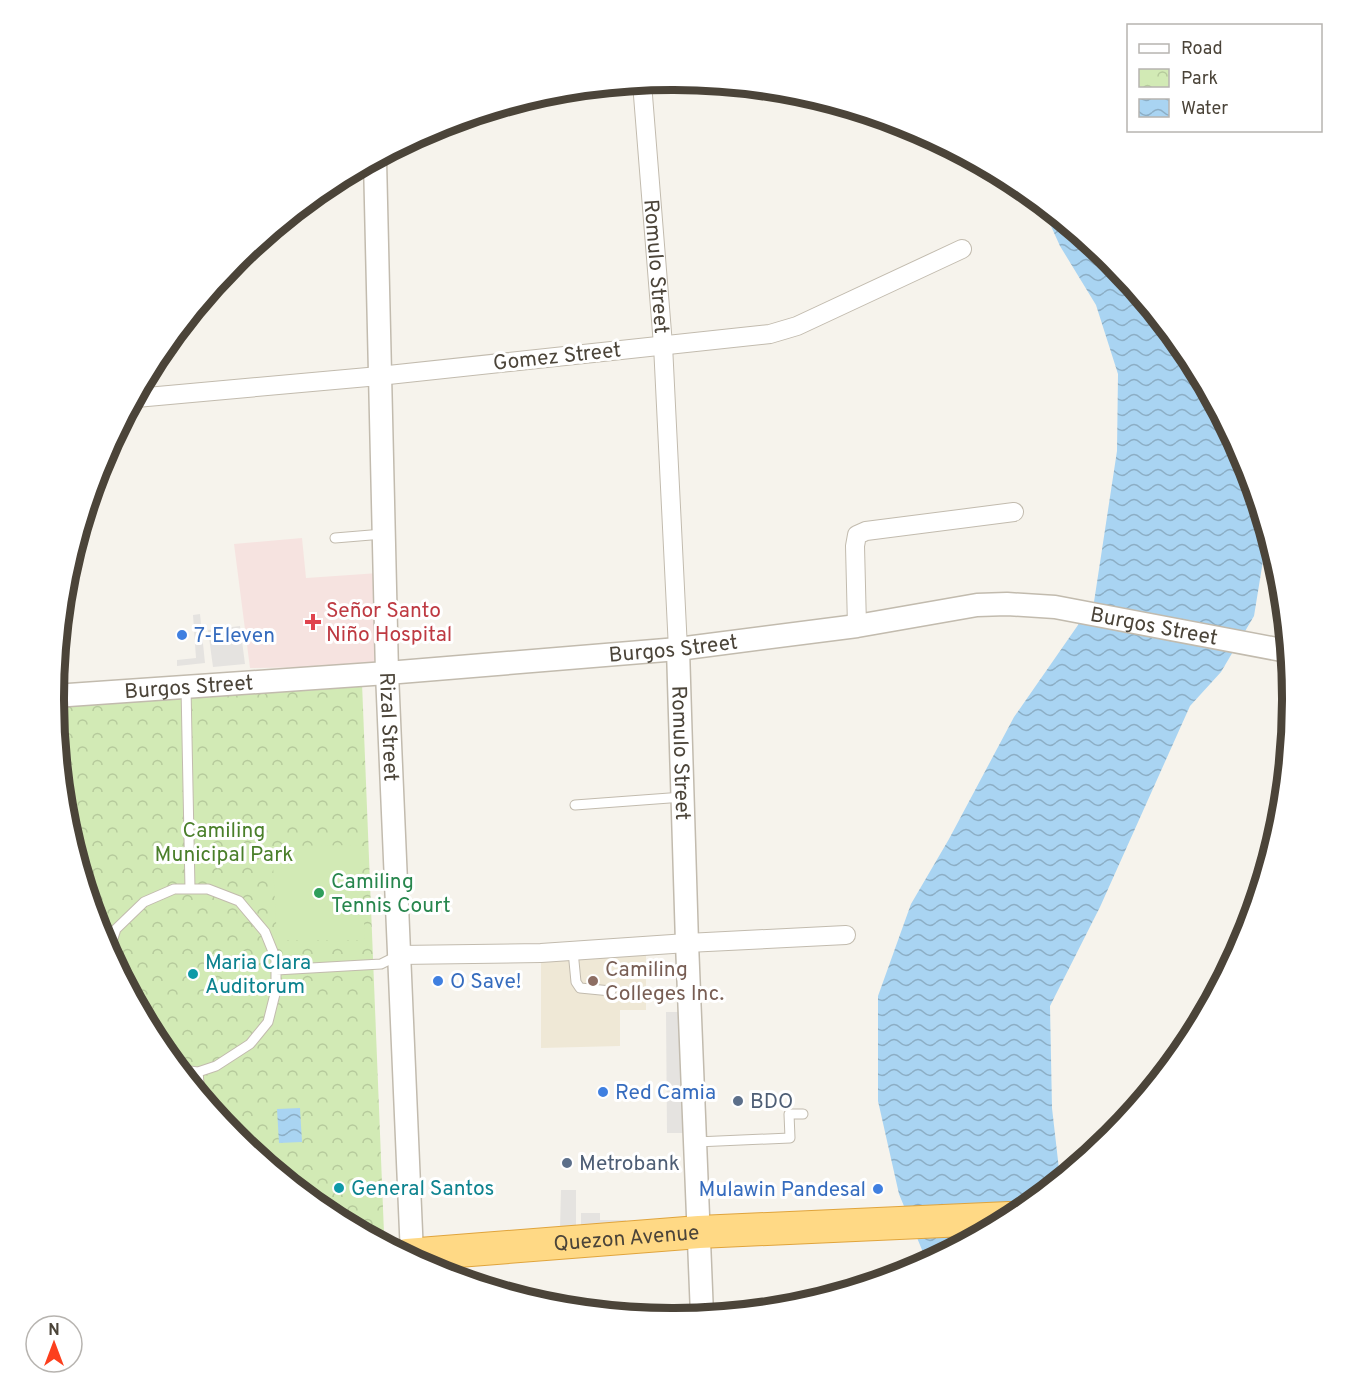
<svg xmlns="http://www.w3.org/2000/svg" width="1346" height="1398" font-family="Overpass,sans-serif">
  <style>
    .education { fill: #efe8d6 }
    .medical { fill: #f6e3e0 }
    .park { fill: url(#park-crowns) }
    .pitch { fill: #d2eab5 }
    .parking { fill: #e5e3e0 }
    .water { fill: url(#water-waves) }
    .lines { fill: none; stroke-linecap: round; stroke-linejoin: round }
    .service-casing { stroke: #c2bbae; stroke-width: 11 }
    .minor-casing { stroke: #c2bbae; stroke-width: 20 }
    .tertiary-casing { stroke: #c2bbae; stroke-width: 25 }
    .trunk-casing { stroke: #e0a43c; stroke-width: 34 }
    .service { stroke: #fff; stroke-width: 9 }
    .minor { stroke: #fff; stroke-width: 18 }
    .tertiary { stroke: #fff; stroke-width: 22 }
    .trunk { stroke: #ffd985; stroke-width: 32 }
    .health-dot { fill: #e0444e; stroke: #fff; stroke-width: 2 }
    .shop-dot { fill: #3f7fe0; stroke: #fff; stroke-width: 2 }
    .leisure-dot { fill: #2e9e5b; stroke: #fff; stroke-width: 2 }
    .culture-dot { fill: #0f9aa8; stroke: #fff; stroke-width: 2 }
    .education-dot { fill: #8d6e63; stroke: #fff; stroke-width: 2 }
    .service-dot { fill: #5c6f8a; stroke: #fff; stroke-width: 2 }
    .labels { text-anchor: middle; stroke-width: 6; stroke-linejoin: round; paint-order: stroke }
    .street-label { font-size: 21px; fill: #4b4439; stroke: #fff }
    .health-label { font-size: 21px; fill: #be3a42; stroke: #fff; text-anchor: start }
    .shop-label { font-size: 21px; fill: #366cbe; stroke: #fff; text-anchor: start }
    .park-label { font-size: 21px; fill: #4a7f2a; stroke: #fff }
    .leisure-label { font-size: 21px; fill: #27864d; stroke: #fff; text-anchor: start }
    .culture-label { font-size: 21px; fill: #0d838f; stroke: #fff; text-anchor: start }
    .education-label { font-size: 21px; fill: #785e54; stroke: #fff; text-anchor: start }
    .service-label { font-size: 21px; fill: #4e5e75; stroke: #fff; text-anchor: start }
    .rim { fill: none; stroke: #4b4439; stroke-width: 8 }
  </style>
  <defs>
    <pattern id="park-crowns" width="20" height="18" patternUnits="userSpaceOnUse" patternTransform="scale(1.5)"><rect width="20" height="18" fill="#d2eab5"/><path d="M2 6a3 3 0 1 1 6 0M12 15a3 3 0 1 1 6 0" fill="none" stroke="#b6ca9c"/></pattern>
    <pattern id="water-waves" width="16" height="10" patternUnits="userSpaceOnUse" patternTransform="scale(1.5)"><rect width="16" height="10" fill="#a9d4f2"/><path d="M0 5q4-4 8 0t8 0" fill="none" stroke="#8caec5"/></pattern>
  </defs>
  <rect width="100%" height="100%" fill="#f6f3ec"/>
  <!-- education -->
  <path class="education" d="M 646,945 L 646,1010 L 620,1010 L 620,1046 L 541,1048 L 541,953 Z"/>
  <!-- medical -->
  <path class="medical" d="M 302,538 L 306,578 L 379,573 L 383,666 L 250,668 L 234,544 Z"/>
  <!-- park -->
  <path class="park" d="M 362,683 L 384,1233 L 368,1234 L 329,1213 L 235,1136 L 158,1043 L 101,936 L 66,819 L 55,707 Z"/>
  <!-- pitch -->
  <path class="pitch" d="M 360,845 L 365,940 L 277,940 L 272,846 Z"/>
  <!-- parking -->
  <path class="parking" d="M 200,614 L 205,663 L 177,666 L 177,660 L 196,658 L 193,615 Z
    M 240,626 L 245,664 L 213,667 L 208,630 Z
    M 666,1012 L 688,1012 L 692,1133 L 667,1133 Z
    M 561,1190 L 576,1190 L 576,1229 L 560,1229 Z
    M 581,1213 L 600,1213 L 600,1220 L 626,1220 L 627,1229 L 581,1228 Z"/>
  <!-- water -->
  <path class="water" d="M 1041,204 L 1111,262 L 1188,355 L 1245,462 L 1267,536 L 1254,616 L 1221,672 L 1190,706 L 1100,907 L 1050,1006 L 1052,1108 L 1060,1178 L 1017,1214 L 927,1262 L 899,1194 L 878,1101 L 878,996 L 911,904 L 949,839 L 1014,717 L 1094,602 L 1117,451 L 1118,374 L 1096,305 L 1060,246 Z
    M 300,1108 L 302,1142 L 279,1143 L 277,1109 Z"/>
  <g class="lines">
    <defs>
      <path id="service" d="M 335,538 L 383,534
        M 186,687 L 190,889
        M 575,805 L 683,797
        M 109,951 L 116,929 L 144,902 L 174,889 L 208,889 L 239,901 L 265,932 L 276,959 L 276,990 L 268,1022 L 250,1044 L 216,1066 L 198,1072 L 181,1070
        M 573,951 L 576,982 L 580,988 L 611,991
        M 276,970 L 381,964 L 397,956
        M 198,1072 L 200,1094
        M 696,1142 L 790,1138 L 789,1114 L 803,1114"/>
      <g id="minor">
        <path id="s1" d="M 642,83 L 663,345 L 678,649"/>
        <path d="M 136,398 L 379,376 L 770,334 L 797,326 L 962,249"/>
        <path d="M 857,626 L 855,546 L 857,535 L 866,531 L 1014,512"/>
        <path d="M 399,955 L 541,953 L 687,943 L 846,935"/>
      </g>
      <g id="tertiary">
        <path id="s2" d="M 375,160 L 387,673 L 412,1255"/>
        <path id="s3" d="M 678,649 L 687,943 L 702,1315"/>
        <path id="s4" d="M 54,696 L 387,673 L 678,649 L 857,626 L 977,605 L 1007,604 L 1055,607 L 1287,651"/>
      </g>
      <g id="trunk">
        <path id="s5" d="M 407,1255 L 699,1232 L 1009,1218"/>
      </g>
    </defs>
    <!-- service casing -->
    <use href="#service" class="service-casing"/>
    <!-- minor casing -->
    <use href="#minor" class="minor-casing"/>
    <!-- tertiary casing -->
    <use href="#tertiary" class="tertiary-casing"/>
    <!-- trunk casing -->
    <use href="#trunk" class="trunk-casing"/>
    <!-- service -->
    <use href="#service" class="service"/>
    <!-- minor -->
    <use href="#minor" class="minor"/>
    <!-- tertiary -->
    <use href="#tertiary" class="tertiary"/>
    <!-- trunk -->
    <use href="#trunk" class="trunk"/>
  </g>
  <!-- markers -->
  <path class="health-dot" d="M310 613h6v6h6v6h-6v6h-6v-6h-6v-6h6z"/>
  <g class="shop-dot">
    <circle cx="182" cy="635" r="6"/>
    <circle cx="438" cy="981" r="6"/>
    <circle cx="603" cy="1092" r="6"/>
    <circle cx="878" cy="1189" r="6"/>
  </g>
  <circle class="leisure-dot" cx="319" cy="893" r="6"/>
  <g class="culture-dot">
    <circle cx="193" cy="974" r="6"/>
    <circle cx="339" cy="1188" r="6"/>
  </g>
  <circle class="education-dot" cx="593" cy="981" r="6"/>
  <g class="service-dot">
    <circle cx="738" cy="1101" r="6"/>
    <circle cx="567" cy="1163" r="6"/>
  </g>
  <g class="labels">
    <!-- street labels -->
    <g class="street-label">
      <text dy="7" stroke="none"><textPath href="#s1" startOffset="184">Romulo Street</textPath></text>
      <text transform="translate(557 356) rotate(-6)" y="7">Gomez Street</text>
      <text dy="7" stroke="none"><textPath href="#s4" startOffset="1107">Burgos Street</textPath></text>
      <text dy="7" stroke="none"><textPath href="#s4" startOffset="621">Burgos Street</textPath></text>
      <text dy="7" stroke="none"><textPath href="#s4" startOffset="135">Burgos Street</textPath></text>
      <text dy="7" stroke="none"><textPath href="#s2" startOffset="567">Rizal Street</textPath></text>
      <text dy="7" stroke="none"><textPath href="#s3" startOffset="104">Romulo Street</textPath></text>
      <text dy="7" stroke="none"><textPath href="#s5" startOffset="220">Quezon Avenue</textPath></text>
    </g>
    <!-- health labels -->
    <g class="health-label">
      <text x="326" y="617">Señor Santo<tspan x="326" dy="24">Niño Hospital</tspan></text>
    </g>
    <!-- shop labels -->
    <g class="shop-label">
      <text x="194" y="642">7-Eleven</text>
      <text x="450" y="988">O Save!</text>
      <text x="615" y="1099">Red Camia</text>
      <text x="866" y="1196" text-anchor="end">Mulawin Pandesal</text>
    </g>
    <!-- park labels -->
    <g class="park-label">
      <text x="224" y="837">Camiling<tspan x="224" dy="24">Municipal Park</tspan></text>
    </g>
    <!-- leisure labels -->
    <g class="leisure-label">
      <text x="331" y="888">Camiling<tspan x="331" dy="24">Tennis Court</tspan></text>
    </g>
    <!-- culture labels -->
    <g class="culture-label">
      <text x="205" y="969">Maria Clara<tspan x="205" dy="24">Auditorum</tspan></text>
      <text x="351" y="1195">General Santos</text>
    </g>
    <!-- education labels -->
    <g class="education-label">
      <text x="605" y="976">Camiling<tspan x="605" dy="24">Colleges Inc.</tspan></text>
    </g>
    <!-- service labels -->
    <g class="service-label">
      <text x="750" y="1108">BDO</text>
      <text x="579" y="1170">Metrobank</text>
    </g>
  </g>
  <!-- crop -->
  <path d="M0 0H1346V1398H0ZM672 90H674A608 608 0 0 1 1282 698V700A608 608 0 0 1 674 1308H672A608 608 0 0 1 64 700V698A608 608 0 0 1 672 90Z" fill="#fff" fill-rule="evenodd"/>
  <path class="rim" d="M672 90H674A608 608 0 0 1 1282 698V700A608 608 0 0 1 674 1308H672A608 608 0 0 1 64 700V698A608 608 0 0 1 672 90Z"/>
  <!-- legend -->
  <rect x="1127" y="24" width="195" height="108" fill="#ffffff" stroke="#b7b4b0" stroke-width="1.5"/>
  <rect x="1139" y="44" width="30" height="9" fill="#ffffff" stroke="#b7b4b0" stroke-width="1.5"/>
  <text x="1181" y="54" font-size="18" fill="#4b4439">Road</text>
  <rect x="1139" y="69" width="30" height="18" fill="url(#park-crowns)" stroke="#b7b4b0" stroke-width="1.5"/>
  <text x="1181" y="84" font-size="18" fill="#4b4439">Park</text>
  <rect x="1139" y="99" width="30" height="18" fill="url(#water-waves)" stroke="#b7b4b0" stroke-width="1.5"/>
  <text x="1181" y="114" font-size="18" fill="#4b4439">Water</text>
  <!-- north arrow -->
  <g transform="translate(54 1344)"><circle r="28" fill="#ffffff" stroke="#b7b4b0" stroke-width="1.5"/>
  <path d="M0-4.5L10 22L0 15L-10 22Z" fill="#fc3f1d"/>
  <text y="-9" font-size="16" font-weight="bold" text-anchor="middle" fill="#4b4439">N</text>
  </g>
</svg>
